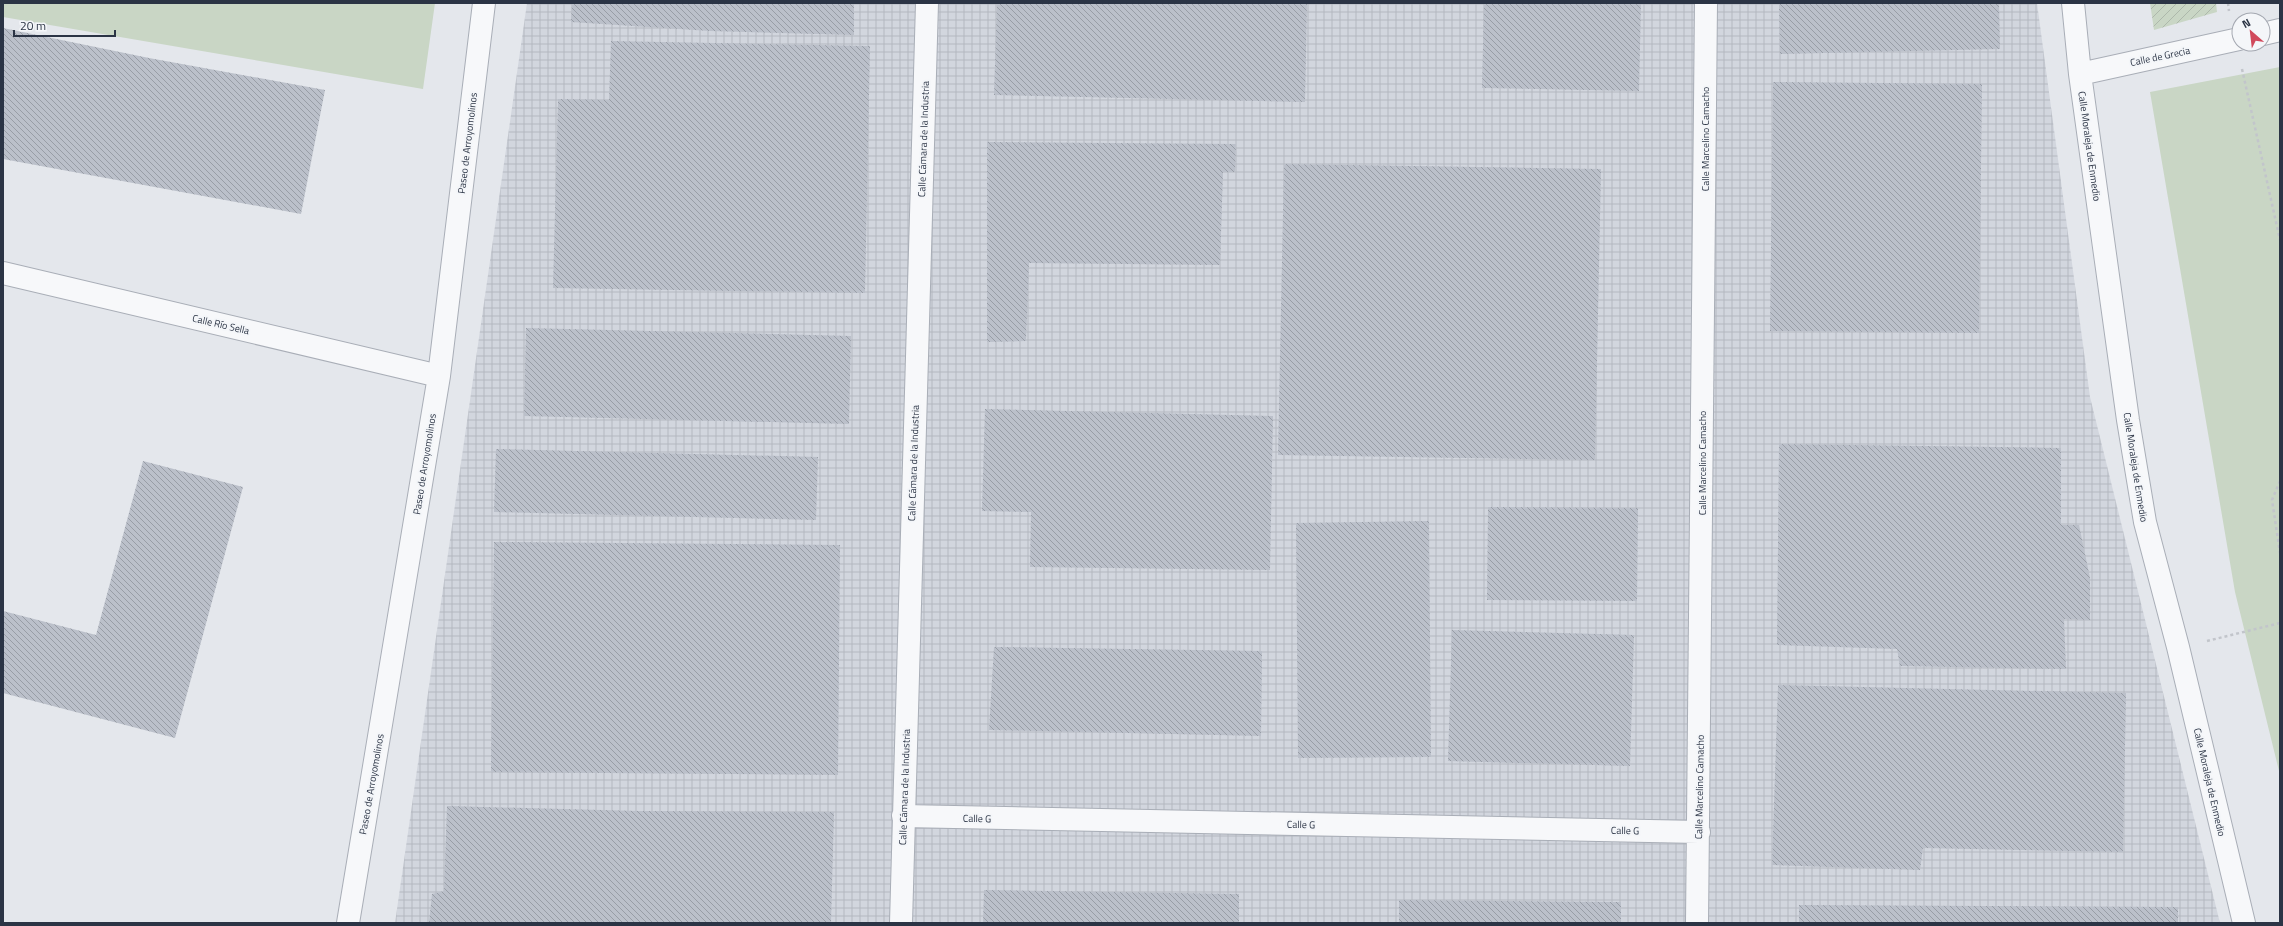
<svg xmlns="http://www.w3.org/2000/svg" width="2283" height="926" font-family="'Titillium Web',sans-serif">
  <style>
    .industrial { fill: url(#industrial-grid) }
    .park { fill: #c9d6c5 }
    .garden { fill: url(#garden-furrows) }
    .building { fill: url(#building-back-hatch) }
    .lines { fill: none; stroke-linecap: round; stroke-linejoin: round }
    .minor-casing { stroke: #a9aeb7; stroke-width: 24 }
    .path { stroke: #c2c5cb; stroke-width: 2.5; stroke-dasharray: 3 3; stroke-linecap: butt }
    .minor { stroke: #f7f8fa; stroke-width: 22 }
    .labels { text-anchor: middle; stroke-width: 4; stroke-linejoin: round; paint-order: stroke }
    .street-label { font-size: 10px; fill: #2b3445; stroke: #f4f6f9 }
  </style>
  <defs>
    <pattern id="industrial-grid" width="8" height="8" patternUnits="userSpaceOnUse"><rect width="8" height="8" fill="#d2d6de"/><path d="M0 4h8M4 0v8" fill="none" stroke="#b4b8c0"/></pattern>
    <pattern id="garden-furrows" width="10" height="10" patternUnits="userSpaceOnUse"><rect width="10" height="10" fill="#c9d6c5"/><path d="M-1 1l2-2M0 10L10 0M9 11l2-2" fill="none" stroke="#adb8ab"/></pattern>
    <pattern id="building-back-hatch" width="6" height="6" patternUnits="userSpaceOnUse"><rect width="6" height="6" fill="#bbc0ca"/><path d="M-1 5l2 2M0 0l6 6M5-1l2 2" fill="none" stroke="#989da6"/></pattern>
  </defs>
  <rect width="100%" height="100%" fill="#e4e7ec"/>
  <!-- industrial -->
  <path class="industrial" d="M 527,3 L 2037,3 L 2090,397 L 2220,923 L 395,923 Z"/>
  <!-- park -->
  <path class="park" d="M 3,3 L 435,3 L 423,89 L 3,17 Z
    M 2280,67 L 2280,775 L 2235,592 L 2150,92 Z"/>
  <!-- garden -->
  <path class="garden" d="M 2150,3 L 2216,3 L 2217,12 L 2154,30 Z"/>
  <!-- building -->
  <path class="building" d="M 572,3 L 854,3 L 854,35 L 710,31 L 571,22 Z
    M 997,3 L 1307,3 L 1305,102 L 994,95 Z
    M 1484,3 L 1641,3 L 1639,91 L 1482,88 Z
    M 1779,3 L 1999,3 L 2000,49 L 1780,54 Z
    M 3,28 L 149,58 L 325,90 L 301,214 L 3,159 Z
    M 611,41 L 870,46 L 865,293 L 553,288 L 558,99 L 609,100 Z
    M 1773,82 L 1982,84 L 1979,333 L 1770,331 Z
    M 987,142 L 1236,144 L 1235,172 L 1223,172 L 1220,265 L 1029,263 L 1026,341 L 987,342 Z
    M 1284,164 L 1601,169 L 1595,460 L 1278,455 Z
    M 526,328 L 851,336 L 849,424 L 524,416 Z
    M 985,409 L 1273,416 L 1270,570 L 1030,567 L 1031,512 L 982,511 Z
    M 1779,444 L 2061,448 L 2061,525 L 2079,525 L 2090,578 L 2090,620 L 2064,619 L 2066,669 L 1900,666 L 1897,649 L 1777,645 Z
    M 496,449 L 818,457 L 816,520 L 494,512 Z
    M 143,461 L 243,487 L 175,738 L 3,693 L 3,611 L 96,635 Z
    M 1488,507 L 1638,508 L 1637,601 L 1487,600 Z
    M 1429,521 L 1431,757 L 1298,758 L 1296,523 Z
    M 494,542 L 840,545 L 838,775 L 491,772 Z
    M 1452,630 L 1634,635 L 1630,766 L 1448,761 Z
    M 994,647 L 1262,651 L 1261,736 L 989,730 Z
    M 1778,685 L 2126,693 L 2123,852 L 1923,848 L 1920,870 L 1772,865 Z
    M 447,806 L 639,811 L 834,812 L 831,923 L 429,923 L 432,894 L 444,891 Z
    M 984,890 L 1239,894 L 1239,923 L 983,923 Z
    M 1399,900 L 1621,902 L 1621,923 L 1399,923 Z
    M 1799,905 L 2178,907 L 2178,923 L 1799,923 Z"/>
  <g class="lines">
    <defs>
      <path id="minor" d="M 2073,3 L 2080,74 L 2128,420 L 2145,522 L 2178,647 L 2244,923
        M 2263,34 L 2280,30
        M 2080,74 L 2239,39
        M 3,273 L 439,376
        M 903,816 L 1699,832
        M 348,923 L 439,376 L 484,3
        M 901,923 L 927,3
        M 1697,923 L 1706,3"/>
    </defs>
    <!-- minor casing -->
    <use href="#minor" class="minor-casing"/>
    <!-- path -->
    <path class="path" d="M 2228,3 L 2229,11
      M 2242,69 L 2280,240
      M 2280,481 L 2272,500 L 2280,553
      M 2207,641 L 2280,623"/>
    <!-- minor -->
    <use href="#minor" class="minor"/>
  </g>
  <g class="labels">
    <!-- street labels -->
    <g class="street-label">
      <text transform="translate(2160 56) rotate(-12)" y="4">Calle de Grecia</text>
      <text transform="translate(923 139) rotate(-88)" y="4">Calle Cámara de la Industria</text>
      <text transform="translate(1705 139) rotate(-90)" y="4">Calle Marcelino Camacho</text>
      <text transform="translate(467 143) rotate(-83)" y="4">Paseo de Arroyomolinos</text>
      <text transform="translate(2090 146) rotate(82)" y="4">Calle Moraleja de Enmedio</text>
      <text transform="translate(221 324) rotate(13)" y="4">Calle Río Sella</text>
      <text transform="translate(913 463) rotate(-88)" y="4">Calle Cámara de la Industria</text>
      <text transform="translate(1702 463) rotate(-90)" y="4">Calle Marcelino Camacho</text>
      <text transform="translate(424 464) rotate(-81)" y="4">Paseo de Arroyomolinos</text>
      <text transform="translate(2136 467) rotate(81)" y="4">Calle Moraleja de Enmedio</text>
      <text transform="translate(2210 782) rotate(77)" y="4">Calle Moraleja de Enmedio</text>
      <text transform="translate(371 784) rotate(-80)" y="4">Paseo de Arroyomolinos</text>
      <text transform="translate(904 787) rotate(-88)" y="4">Calle Cámara de la Industria</text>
      <text transform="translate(1699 787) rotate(-89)" y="4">Calle Marcelino Camacho</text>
      <text transform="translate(977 818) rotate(1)" y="4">Calle G</text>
      <text transform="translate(1301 824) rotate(1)" y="4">Calle G</text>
      <text transform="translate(1625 830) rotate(1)" y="4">Calle G</text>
    </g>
  </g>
  <!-- border -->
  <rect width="2283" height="926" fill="none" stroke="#2b3445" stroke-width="8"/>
  <!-- north arrow -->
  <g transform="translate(2251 32) rotate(332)"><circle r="19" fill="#f4f6f9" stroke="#a4a8b1"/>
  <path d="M0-3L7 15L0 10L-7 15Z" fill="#d1495b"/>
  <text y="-6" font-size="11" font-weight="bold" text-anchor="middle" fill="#2b3445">N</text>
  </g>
  <!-- scale -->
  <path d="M14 30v6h101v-6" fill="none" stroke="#2b3445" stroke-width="2"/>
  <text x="20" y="30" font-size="12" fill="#2b3445" stroke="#f4f6f9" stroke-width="3" paint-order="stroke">20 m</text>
</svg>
